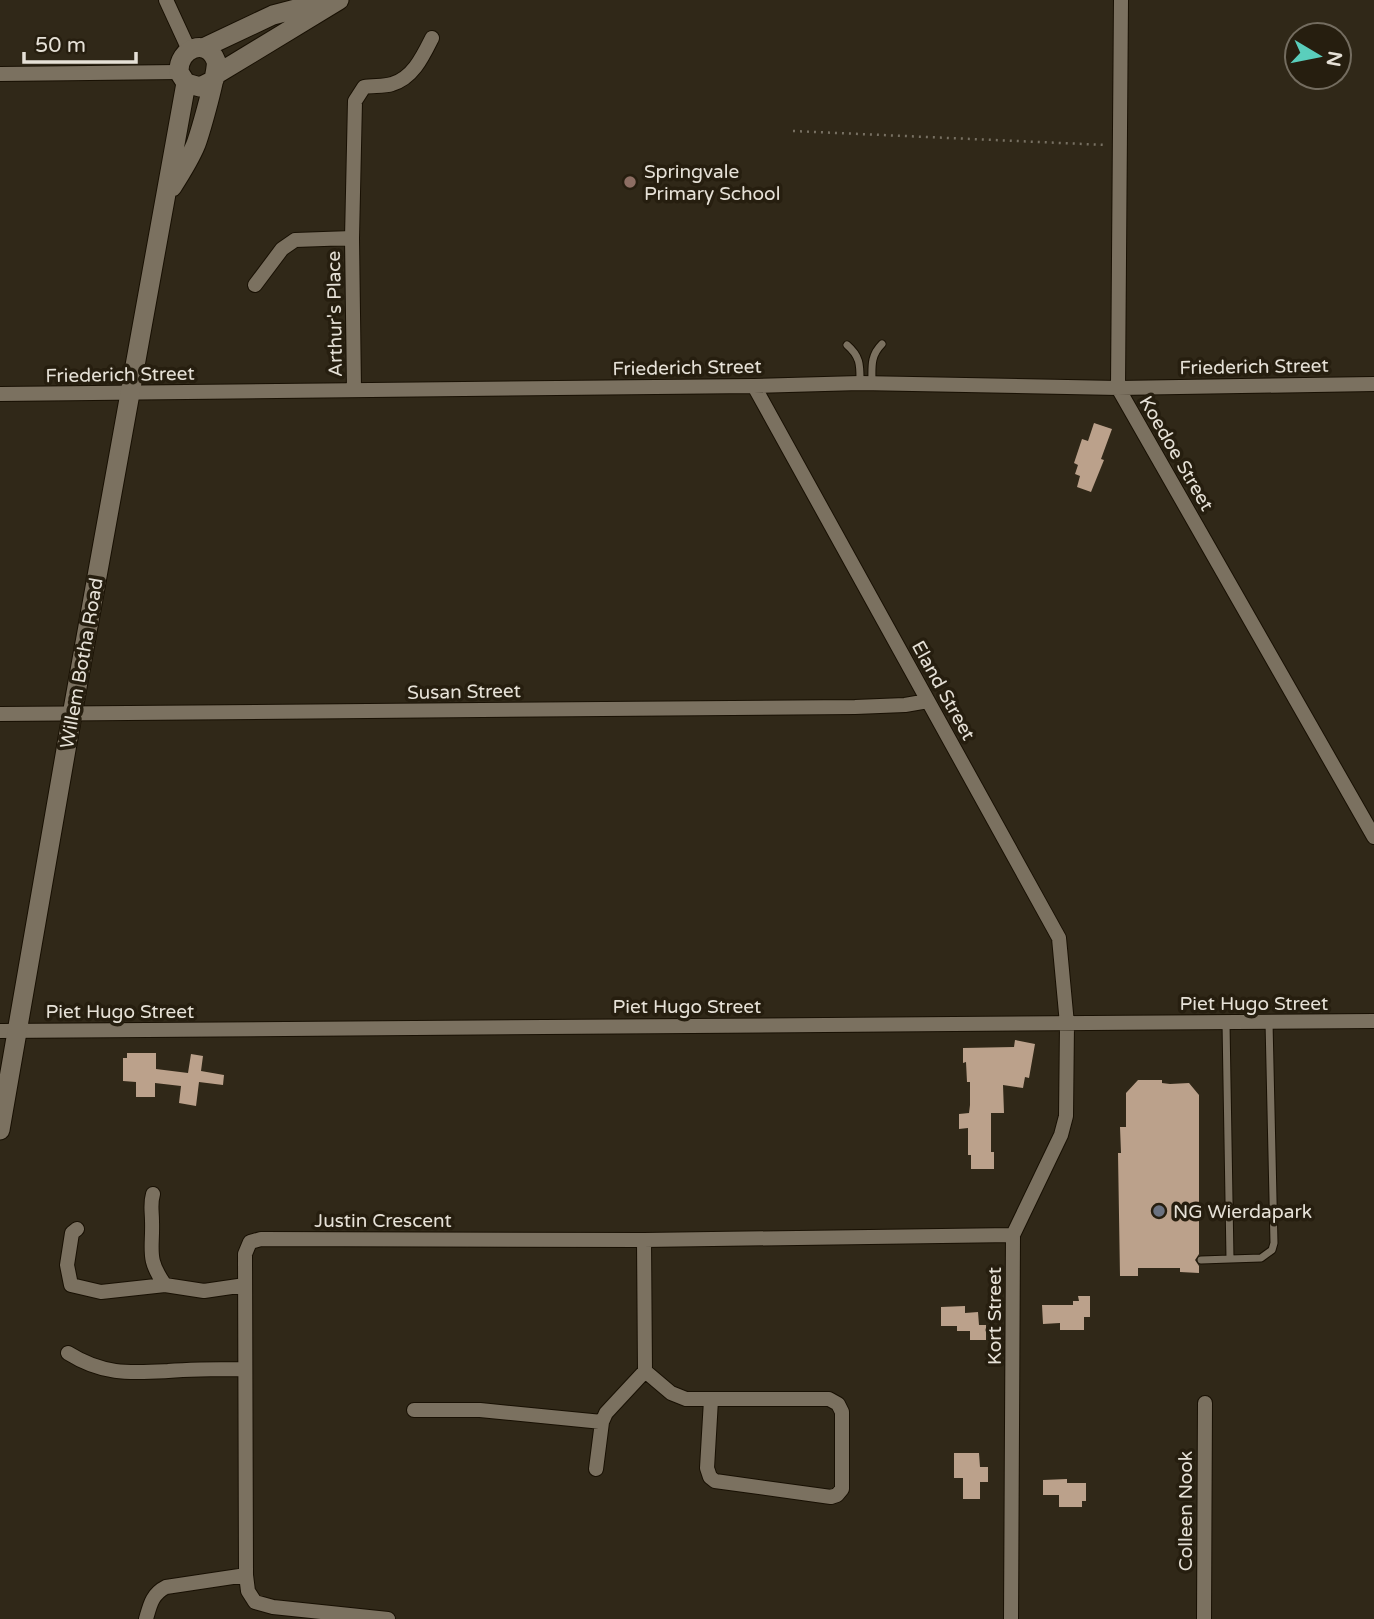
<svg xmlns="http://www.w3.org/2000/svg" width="1374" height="1619" font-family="'Varela Round',sans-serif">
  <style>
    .building { fill: #bba18b }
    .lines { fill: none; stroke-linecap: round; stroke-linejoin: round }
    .lane-casing { stroke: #181003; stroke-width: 9 }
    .street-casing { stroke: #181003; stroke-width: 16 }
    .secondary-casing { stroke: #181003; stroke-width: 21 }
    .path { stroke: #777062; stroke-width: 2.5; stroke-dasharray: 2 5; stroke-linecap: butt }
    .lane { stroke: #7b7160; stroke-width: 7 }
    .street { stroke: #7b7160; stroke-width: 14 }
    .secondary { stroke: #7b7160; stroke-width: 19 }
    .education-dot { fill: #8d6e63; stroke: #261e0f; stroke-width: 2.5 }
    .worship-dot { fill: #6b7280; stroke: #261e0f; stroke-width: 2.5 }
    .labels { text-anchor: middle; stroke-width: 7; stroke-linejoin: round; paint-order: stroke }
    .poi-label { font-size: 19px; fill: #e6e1d7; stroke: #261e0f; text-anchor: start }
    .street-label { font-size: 19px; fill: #e6e1d7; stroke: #261e0f }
  </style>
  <rect width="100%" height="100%" fill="#302818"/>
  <!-- building -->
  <path class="building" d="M 1094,423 L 1112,429 L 1101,459 L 1104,460 L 1091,492 L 1077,487 L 1080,476 L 1075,474 L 1078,465 L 1074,463 L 1082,439 L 1088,441 Z
    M 1015,1040 L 1035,1044 L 1029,1078 L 1025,1077 L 1023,1088 L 1003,1085 L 1004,1113 L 991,1113 L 991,1152 L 994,1152 L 994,1169 L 971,1169 L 971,1155 L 968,1155 L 968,1128 L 959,1129 L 959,1114 L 969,1113 L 970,1105 L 970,1082 L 967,1082 L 966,1062 L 963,1063 L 963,1048 L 1014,1047 Z
    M 127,1053 L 156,1053 L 156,1069 L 188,1073 L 191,1054 L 203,1056 L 201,1071 L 224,1075 L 223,1085 L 199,1082 L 196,1106 L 179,1103 L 181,1086 L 155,1083 L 155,1097 L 136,1097 L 136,1082 L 123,1081 L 123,1058 L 127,1058 Z
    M 1138,1080 L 1162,1080 L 1162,1083 L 1170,1084 L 1189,1083 L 1199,1095 L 1199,1254 L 1195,1260 L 1199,1266 L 1199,1273 L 1180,1272 L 1180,1268 L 1138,1268 L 1138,1276 L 1120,1276 L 1118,1153 L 1121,1153 L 1120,1127 L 1126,1127 L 1126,1093 Z
    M 1078,1296 L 1090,1296 L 1090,1317 L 1084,1317 L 1084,1330 L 1060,1330 L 1060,1323 L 1043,1324 L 1042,1305 L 1073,1305 L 1073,1301 L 1079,1301 Z
    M 965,1306 L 965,1313 L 978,1312 L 979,1325 L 986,1325 L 986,1340 L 970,1340 L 970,1331 L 957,1331 L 957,1326 L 941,1326 L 941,1307 Z
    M 954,1453 L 979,1453 L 980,1467 L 988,1467 L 988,1482 L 980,1482 L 980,1499 L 963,1499 L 963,1478 L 954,1478 Z
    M 1067,1479 L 1067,1483 L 1086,1483 L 1086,1501 L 1082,1501 L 1082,1507 L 1059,1507 L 1059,1495 L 1043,1495 L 1043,1480 Z"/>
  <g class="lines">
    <defs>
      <path id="lane" d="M 847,345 C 861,357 860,366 860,383
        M 872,383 C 872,367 870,356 882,344
        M 1226,1023 L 1230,1259 L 1261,1258 L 1272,1250 L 1274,1243 L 1269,1022
        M 1201,1260 L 1230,1259"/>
      <path id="street" d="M 166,0 L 189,50
        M 1121,0 L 1118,388 L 1374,837
        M 0,74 L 179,72
        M 255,285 L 282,249 L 295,240 L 352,238
        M 754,386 L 1059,938 L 1067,1024 L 1066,1116 L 1061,1135 L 1013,1235 L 1011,1619
        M 354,390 L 352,238 L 355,101 L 364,87 C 373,85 383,87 392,84 C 413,78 423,56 432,38
        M 0,394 L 754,386 L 860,383 L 1118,388 L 1374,384
        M 0,714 L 855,707 L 905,705 L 928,701
        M 0,1031 L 1374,1021
        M 153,1194 C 150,1204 152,1211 152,1221 C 153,1251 146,1258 165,1285 L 204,1291 L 245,1285
        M 77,1229 L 72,1233 L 67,1265 L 71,1285 L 101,1292 L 165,1285
        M 644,1240 L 645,1371
        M 68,1353 C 103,1375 129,1373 168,1371 C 194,1369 219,1369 245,1369
        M 645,1371 L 671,1393 L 686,1399 L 829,1399 L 838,1404 L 842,1412 L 842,1489 L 837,1495 L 831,1497 L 715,1481 L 710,1477 L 707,1468 L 711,1400
        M 414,1410 L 480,1410 L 602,1422
        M 596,1469 L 602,1422 L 606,1413 L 645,1371
        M 146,1619 C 150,1605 152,1594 166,1587 L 246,1575
        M 388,1619 L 273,1607 L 255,1602 L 248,1591 L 246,1575 L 245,1254 L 250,1242 L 261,1239 L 644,1240 L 1013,1235
        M 1204,1619 L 1205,1403"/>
      <path id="secondary" d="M 203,48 L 273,15 L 322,2
        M 217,74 L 339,0
        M 172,187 C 181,173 190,159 196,144 C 200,133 219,68 216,61 C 207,37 178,48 179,72 L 186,83 L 200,87 L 214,80
        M 0,1130 L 72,715 L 186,83"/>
    </defs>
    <!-- lane casing -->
    <use href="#lane" class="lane-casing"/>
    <!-- street casing -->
    <use href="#street" class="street-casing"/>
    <!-- secondary casing -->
    <use href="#secondary" class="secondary-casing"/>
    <!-- path -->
    <path class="path" d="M 793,131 L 1106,145"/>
    <!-- lane -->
    <use href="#lane" class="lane"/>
    <!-- street -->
    <use href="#street" class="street"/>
    <!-- secondary -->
    <use href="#secondary" class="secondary"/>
  </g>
  <!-- markers -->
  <circle class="education-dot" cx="630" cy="182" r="7"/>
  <circle class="worship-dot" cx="1159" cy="1211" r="7"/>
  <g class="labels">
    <!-- poi labels -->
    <g class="poi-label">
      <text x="644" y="178">Springvale<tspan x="644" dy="22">Primary School</tspan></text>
      <text x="1173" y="1218">NG Wierdapark</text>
    </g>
    <!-- street labels -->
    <g class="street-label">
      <text transform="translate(334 314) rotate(-91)" y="7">Arthur's Place</text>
      <text transform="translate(1254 366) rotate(-1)" y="7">Friederich Street</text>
      <text transform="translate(687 367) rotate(-1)" y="7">Friederich Street</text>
      <text transform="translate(120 374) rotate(-1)" y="7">Friederich Street</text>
      <text transform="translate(1177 453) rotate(60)" y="7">Koedoe Street</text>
      <text transform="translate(81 663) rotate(-80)" y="7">Willem Botha Road</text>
      <text transform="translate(944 690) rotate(61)" y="7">Eland Street</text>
      <text transform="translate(464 691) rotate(-1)" y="7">Susan Street</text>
      <text x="1254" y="1010">Piet Hugo Street</text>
      <text x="687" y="1013">Piet Hugo Street</text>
      <text x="120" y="1018">Piet Hugo Street</text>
      <text x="383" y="1227">Justin Crescent</text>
      <text transform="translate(994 1316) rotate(-90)" y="7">Kort Street</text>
      <text transform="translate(1185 1511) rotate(-90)" y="7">Colleen Nook</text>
    </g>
  </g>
  <!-- north arrow -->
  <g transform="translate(1318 56) rotate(100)"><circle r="33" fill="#261e0f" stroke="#736c5f" stroke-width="2"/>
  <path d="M0-5L12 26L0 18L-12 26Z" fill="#5acebc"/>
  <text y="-10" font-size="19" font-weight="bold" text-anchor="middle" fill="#e6e1d7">N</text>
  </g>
  <!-- scale -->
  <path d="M24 52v10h112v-10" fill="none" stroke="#e6e1d7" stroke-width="3.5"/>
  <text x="35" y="52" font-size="21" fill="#e6e1d7" stroke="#261e0f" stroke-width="5" paint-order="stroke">50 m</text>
</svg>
